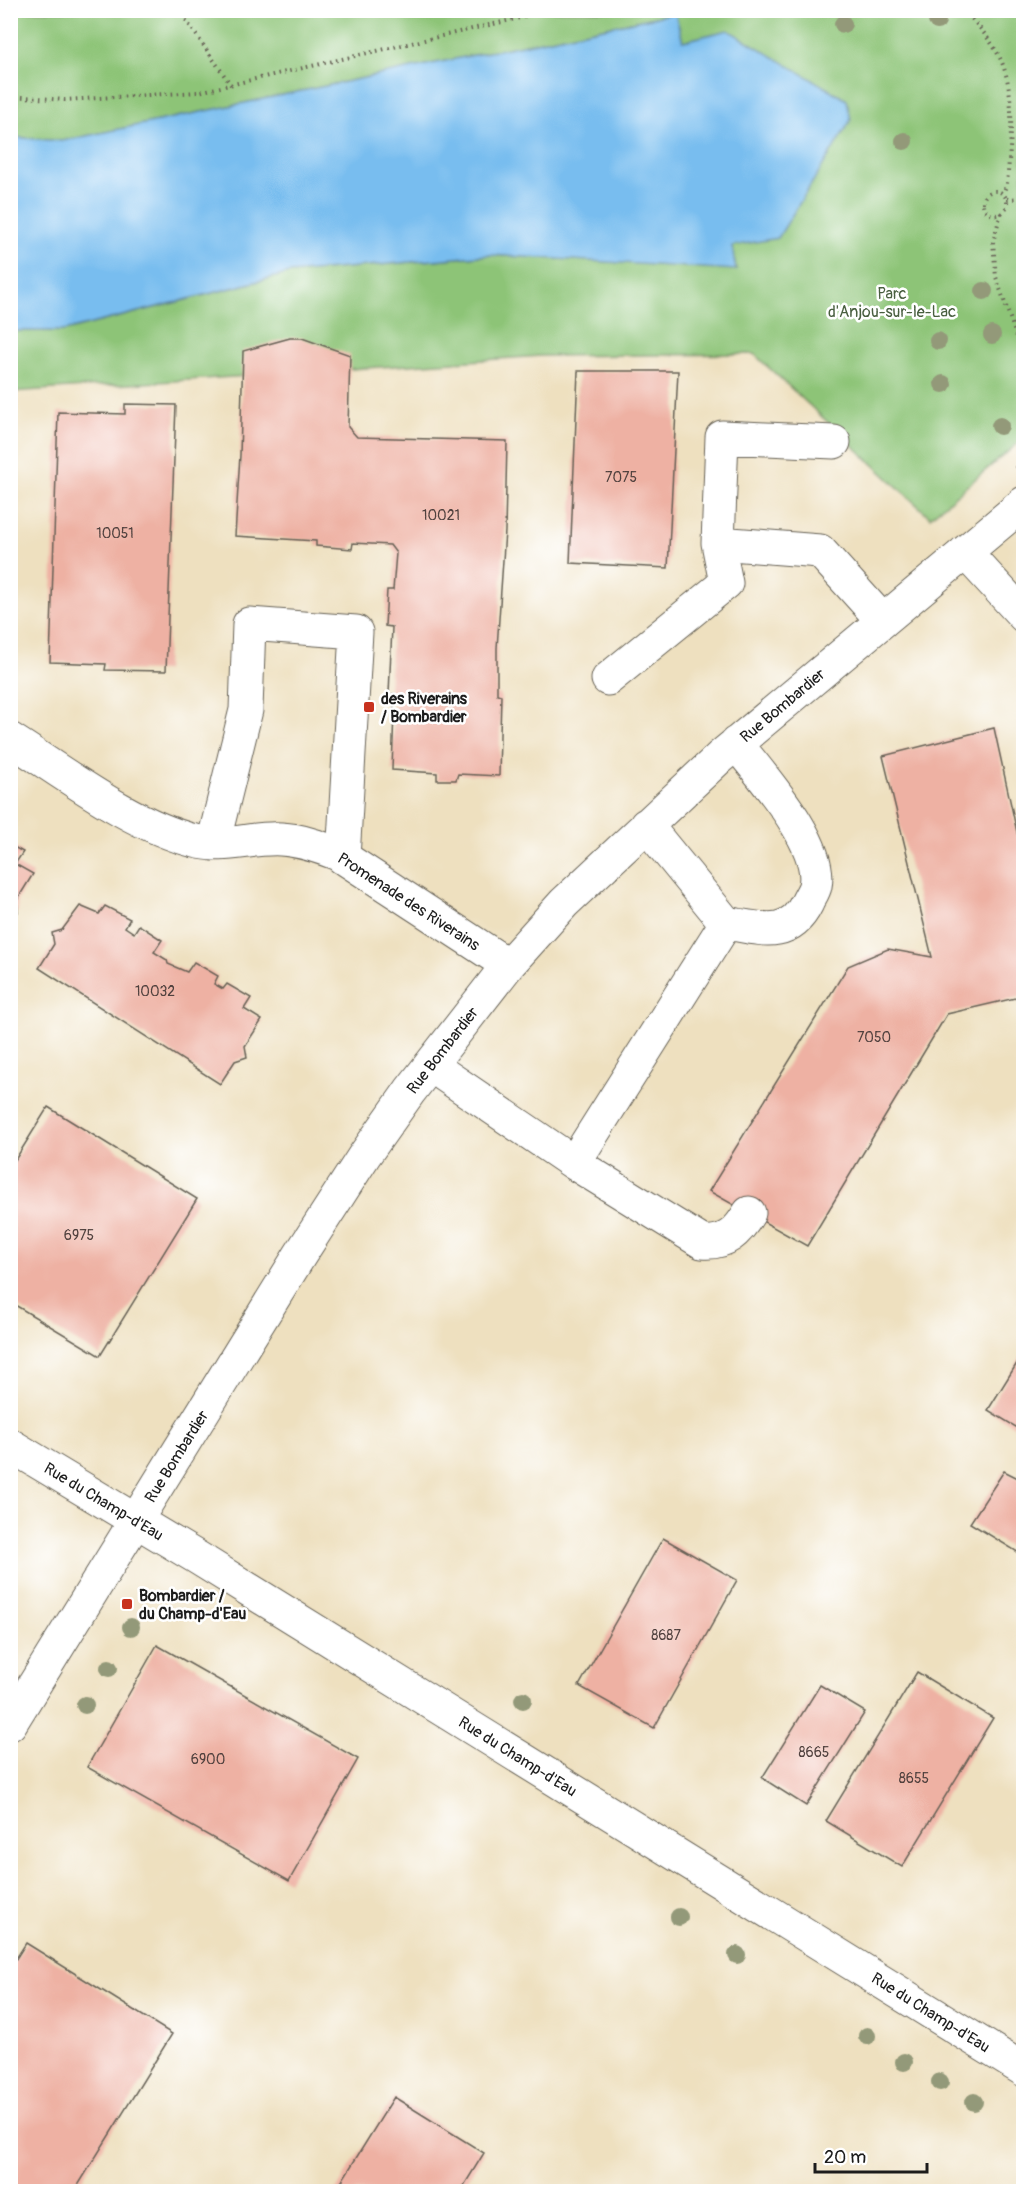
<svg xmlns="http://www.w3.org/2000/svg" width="1034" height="2202" font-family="Pangolin,sans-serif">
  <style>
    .green { fill: #8dc477; stroke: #54704a; stroke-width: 1.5 }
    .water { fill: #78bdef; stroke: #4a6c86; stroke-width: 1.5 }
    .building { fill: #eeb1a3 }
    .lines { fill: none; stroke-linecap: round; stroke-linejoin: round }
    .minor-casing { stroke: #666155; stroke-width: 35 }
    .path { stroke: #666155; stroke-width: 4; stroke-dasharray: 1.5 4.5; stroke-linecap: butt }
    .minor { stroke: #fff; stroke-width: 33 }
    .tree { fill: #939979 }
    .poi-dot { fill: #c8321e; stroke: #fff; stroke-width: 2 }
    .labels { text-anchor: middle; stroke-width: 5; stroke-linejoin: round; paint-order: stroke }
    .number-label { font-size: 14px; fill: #50413e }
    .park-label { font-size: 16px; fill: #495f40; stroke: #fff }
    .poi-label { font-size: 16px; font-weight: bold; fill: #1c1c1c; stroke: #fff; text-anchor: start }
    .street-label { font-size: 16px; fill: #1c1c1c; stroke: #fff }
  </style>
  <rect width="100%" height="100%" fill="#fff"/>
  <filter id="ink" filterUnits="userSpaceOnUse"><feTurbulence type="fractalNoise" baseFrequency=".0167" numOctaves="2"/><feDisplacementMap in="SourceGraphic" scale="12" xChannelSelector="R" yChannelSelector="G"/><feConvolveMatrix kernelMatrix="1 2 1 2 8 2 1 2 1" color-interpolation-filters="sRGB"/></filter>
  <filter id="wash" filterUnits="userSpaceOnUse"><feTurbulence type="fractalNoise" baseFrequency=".008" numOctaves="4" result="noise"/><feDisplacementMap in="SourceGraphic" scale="24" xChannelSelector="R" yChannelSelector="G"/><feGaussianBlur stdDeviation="1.35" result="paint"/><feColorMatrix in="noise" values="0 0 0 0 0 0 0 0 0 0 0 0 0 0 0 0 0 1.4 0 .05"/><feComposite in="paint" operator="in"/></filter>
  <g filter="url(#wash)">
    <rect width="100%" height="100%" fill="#eee0bf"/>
    <!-- green -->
    <path class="green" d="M 11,11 L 1023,11 L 1023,439 L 930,517 L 754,354 L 541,356 L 11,392 L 11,331 L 64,331 L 290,273 L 489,255 L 736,269 L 732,246 L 675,13 L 62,141 L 11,137 Z"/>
    <!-- water -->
    <path class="water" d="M 675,13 L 683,41 L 728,30 L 847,100 L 851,120 L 778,238 L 732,246 L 736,270 L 489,255 L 290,273 L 64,331 L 11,331 L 11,137 L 62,141 Z"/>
    <g id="blocks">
      <!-- building -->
      <path class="building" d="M 290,338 L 302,338 L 350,355 L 348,427 L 357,437 L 507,441 L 505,531 L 497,648 L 497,694 L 501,695 L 499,776 L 458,774 L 456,780 L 437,780 L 437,773 L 392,770 L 394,710 L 394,694 L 389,694 L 392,627 L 385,626 L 387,590 L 393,590 L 396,553 L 390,545 L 353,543 L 352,549 L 316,546 L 316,541 L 235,536 L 240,455 L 243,351 Z
        M 578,371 L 678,371 L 668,568 L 570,563 Z
        M 125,404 L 176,405 L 166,671 L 105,670 L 106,664 L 50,662 L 58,412 L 125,414 Z
        M 994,728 L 1024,864 L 1024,996 L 947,1014 L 807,1246 L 709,1191 L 848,966 L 888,949 L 932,957 L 883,756 Z
        M 10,845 L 23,852 L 15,864 L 33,874 L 17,900 L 18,912 L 10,912 Z
        M 80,906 L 99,914 L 105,906 L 130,919 L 125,927 L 134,933 L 139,925 L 162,940 L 154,952 L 167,960 L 168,964 L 187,972 L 194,962 L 218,976 L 214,984 L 223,989 L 227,984 L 251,998 L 244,1009 L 262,1020 L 245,1046 L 247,1057 L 235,1061 L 220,1084 L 39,968 L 54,944 L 52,933 L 62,930 Z
        M 48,1107 L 197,1199 L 100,1356 L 10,1302 L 10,1168 Z
        M 1024,1352 L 1024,1432 L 988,1410 Z
        M 1004,1471 L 1024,1481 L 1024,1556 L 970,1523 Z
        M 663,1538 L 737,1580 L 654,1728 L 579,1686 Z
        M 157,1645 L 358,1759 L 289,1881 L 87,1767 Z
        M 917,1672 L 993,1718 L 902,1867 L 826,1821 Z
        M 820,1685 L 865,1712 L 806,1806 L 762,1778 Z
        M 26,1943 L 172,2034 L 74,2192 L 10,2192 L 10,1968 Z
        M 394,2097 L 484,2153 L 460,2192 L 335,2192 Z"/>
    </g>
  </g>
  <g filter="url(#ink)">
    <use href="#blocks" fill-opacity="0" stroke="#666155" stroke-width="1.5"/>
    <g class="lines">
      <defs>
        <path id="minor" d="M 834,442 L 722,437 L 718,543 L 820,551 L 883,621
          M 965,552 L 1024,616
          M 608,679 L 726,583 L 718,543
          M 10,739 C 64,773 133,826 195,841 C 224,849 252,837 281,839 C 301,840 320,847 338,854 L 508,965
          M 213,844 L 246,710 L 249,624 L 356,632 L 343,858
          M 726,923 C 759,928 789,940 807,903 C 809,898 814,891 815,886 C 824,844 761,776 736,743
          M 430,1065 L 574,1163 L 726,923 L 646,825
          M 574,1163 L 702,1242 C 726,1244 738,1232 749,1213
          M 10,1445 L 198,1558 L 1024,2070
          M 10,1724 L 300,1255 L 364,1156 L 410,1091 L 508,965 L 564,903 L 720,757 L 1024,503"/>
      </defs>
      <!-- minor casing -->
      <use href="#minor" class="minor-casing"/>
      <!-- path -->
      <path class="path" d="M 179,10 L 231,85
        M 699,10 L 699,11
        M 964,10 C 979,27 997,46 1004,68 C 1016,105 1010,146 1007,184 L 1003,193
        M 10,96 L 65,100 L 199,92 L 524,17 L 537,10
        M983 203a12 12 0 1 1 24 0a12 12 0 1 1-24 0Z
        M 1007,199 L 1024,198
        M 1001,213 L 993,242 L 996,277 L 1022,353 L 1024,364
        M 1017,468 L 1024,416"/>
      <!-- minor -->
      <use href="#minor" class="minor"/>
    </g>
    <!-- trees -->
    <g class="tree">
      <circle cx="937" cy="21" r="9"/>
      <circle cx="843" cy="24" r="9"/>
      <circle cx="904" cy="141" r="9"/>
      <circle cx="984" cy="291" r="9"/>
      <circle cx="992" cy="335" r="9"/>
      <circle cx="938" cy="341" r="9"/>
      <circle cx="943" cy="384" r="9"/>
      <circle cx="1000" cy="426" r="9"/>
      <circle cx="131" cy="1627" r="9"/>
      <circle cx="109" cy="1668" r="9"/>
      <circle cx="523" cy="1700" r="9"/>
      <circle cx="85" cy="1705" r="9"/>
      <circle cx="679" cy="1917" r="9"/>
      <circle cx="737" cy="1955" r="9"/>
      <circle cx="867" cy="2036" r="9"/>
      <circle cx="904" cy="2062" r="9"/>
      <circle cx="940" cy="2082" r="9"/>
      <circle cx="974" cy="2102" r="9"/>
    </g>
  </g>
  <!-- markers -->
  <g class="poi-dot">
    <rect x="363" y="701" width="12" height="12" rx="3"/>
    <rect x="121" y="1598" width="12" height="12" rx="3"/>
  </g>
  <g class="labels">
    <!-- number labels -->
    <g class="number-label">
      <text x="621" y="482">7075</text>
      <text x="441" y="520">10021</text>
      <text x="115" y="538">10051</text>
      <text x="155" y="996">10032</text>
      <text x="874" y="1042">7050</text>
      <text x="79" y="1240">6975</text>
      <text x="666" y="1640">8687</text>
      <text x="814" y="1757">8665</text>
      <text x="208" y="1764">6900</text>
      <text x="914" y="1783">8655</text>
    </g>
    <!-- park labels -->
    <g class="park-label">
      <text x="892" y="299">Parc<tspan x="892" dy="18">d'Anjou-sur-le-Lac</tspan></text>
    </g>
    <!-- poi labels -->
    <g class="poi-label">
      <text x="381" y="704">des Riverains<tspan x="381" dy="18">/ Bombardier</tspan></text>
      <text x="139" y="1601">Bombardier /<tspan x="139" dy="18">du Champ-d'Eau</tspan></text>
    </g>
    <!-- street labels -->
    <g class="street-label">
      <text transform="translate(782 705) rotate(-40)" y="6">Rue Bombardier</text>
      <text transform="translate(409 901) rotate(33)" y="6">Promenade des Riverains</text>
      <text transform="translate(442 1050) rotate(-52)" y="6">Rue Bombardier</text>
      <text transform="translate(176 1456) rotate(-58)" y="6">Rue Bombardier</text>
      <text transform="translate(104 1501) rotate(31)" y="6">Rue du Champ-d'Eau</text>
      <text transform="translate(518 1756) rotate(32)" y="6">Rue du Champ-d'Eau</text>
      <text transform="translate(931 2012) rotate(32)" y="6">Rue du Champ-d'Eau</text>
    </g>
  </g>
  <!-- margin -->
  <rect width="1034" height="2202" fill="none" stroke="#fff" stroke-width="36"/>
  <!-- scale -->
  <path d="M815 2163v9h112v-9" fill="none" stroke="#1c1c1c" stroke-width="3"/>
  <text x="824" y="2163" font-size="18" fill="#1c1c1c" stroke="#ffffff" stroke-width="4.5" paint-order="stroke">20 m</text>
</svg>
